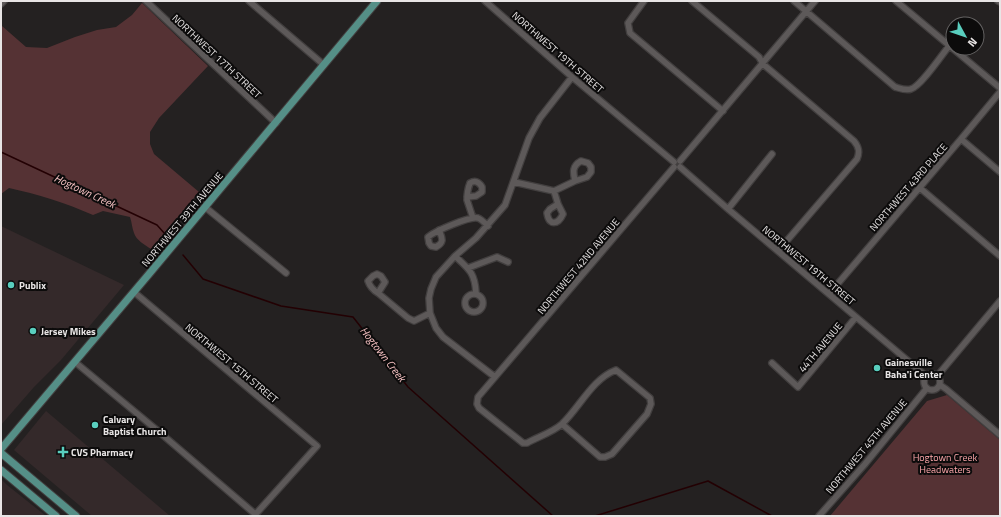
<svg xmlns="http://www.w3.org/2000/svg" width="1001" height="517" font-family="'Titillium Web',sans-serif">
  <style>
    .built { fill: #34292a }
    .green { fill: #553234 }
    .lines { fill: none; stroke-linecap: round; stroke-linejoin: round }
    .stream { stroke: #230003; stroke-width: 1.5 }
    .minor-casing { stroke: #423f3f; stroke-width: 8 }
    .major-casing { stroke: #423f3f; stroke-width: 9 }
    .minor { stroke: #5d5959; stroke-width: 5.5 }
    .major { stroke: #558f87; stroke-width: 7 }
    .poi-dot { fill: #59cebe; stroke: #0c0b0b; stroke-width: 1.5 }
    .labels { text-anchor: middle; stroke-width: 4; stroke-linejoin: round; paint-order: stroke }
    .street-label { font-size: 10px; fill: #e8e5e5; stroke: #0c0b0b }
    .poi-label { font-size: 10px; font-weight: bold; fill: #e8e5e5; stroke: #0c0b0b; text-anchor: start }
    .park-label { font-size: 10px; fill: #fca6aa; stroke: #0c0b0b }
    .water-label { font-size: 11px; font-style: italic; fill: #f8c3c4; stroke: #0c0b0b }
  </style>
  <rect width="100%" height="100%" fill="#242121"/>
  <!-- built -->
  <path class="built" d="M 1,226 L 124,285 L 61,360 L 34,387 L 1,425 Z
    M 46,411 L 170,516 L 92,516 L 14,450 Z
    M 1,479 L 7,485 L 46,516 L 1,516 Z"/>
  <!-- green -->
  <path class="green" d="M 142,3 L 208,66 L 159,118 L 150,132 L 150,144 L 154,154 L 199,192 L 151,249 C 145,245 136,240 134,233 C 132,228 132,223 130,217 L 103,211 L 93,215 C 66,203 37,194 9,188 L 1,194 L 1,27 L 2,26 L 26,47 L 47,48 L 75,37 L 97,30 L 116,27 L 132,15 Z
    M 947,395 L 1000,440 L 1000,516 L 830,516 L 927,401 Z"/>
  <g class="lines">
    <!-- stream -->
    <path class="stream" d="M 1,152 L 157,225 L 165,234
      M 183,255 L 203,279 L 281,306 L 353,317 L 408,387 L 553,516
      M 595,516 L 708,481 L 772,516"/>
    <defs>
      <path id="minor" d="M 146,1 L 276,123
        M 249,1 L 324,65
        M 485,1 L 572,77 L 674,162
        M 644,1 L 628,23 L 630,33 L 723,111
        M 692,1 L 759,57 L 763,64 L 854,141 C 859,147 860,152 857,159 L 778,251
        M 794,1 L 895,87 C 899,88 906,91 911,89 C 920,87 942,55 949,46
        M 896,1 L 1000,88
        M 998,1 L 1000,2
        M 1,4 L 4,1
        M 961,139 L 1000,172
        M 680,161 L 815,1
        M 680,167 L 728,209 L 926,376
        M 514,182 L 554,191
        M 920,188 L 1000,256
        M 467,197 L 476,196 L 482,192 L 482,187 C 479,182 475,180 470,183 C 468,188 467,194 467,200 L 473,218
        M 558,204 L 563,214 C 558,225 549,226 547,213 L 550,209 L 558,204 L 554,191 L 575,181 C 573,172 572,166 581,161 L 588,163 L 591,167 L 591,172 L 587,177 L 575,181
        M 205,207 L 286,273
        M 728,209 L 772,154
        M 439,230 C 442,238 445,242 436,247 L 431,246 L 429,243 L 428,237 C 435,231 470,216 478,218 C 481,219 485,223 488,226
        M 455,256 C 469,269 475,273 476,293
        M 468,268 L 497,257 L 508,262
        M 134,292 L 317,446 L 254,516
        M 378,293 L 385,282 L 381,276 L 377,274 L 373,276 L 368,281 C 370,287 373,290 378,293 L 408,318 L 414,321 L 430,313
        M465 303a9 9 0 1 1 18 0a9 9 0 1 1-18 0Z
        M 829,294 L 961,139 L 1000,92
        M 75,362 L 158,431 L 255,514
        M 772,363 L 798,387 L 856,317
        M924 382a8 8 0 1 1 16 0a8 8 0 1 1-16 0Z
        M 938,375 L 1000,301
        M 495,377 L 443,337 L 436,328 L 430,313 L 429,298 L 431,289 L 436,277 L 455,256 L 476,238 L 505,205 L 529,138 L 540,118 L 572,77
        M 940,385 L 946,389 L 1000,435
        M 562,424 L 600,457 L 605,457 L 612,454 L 647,414 L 651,404 L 650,398 L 616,370 C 592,379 580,407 562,424 C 553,432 538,437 527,443 L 523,443 L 479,408 L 477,404 L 478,397 L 674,167
        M 819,516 L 865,464 L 927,388"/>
      <path id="major" d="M 1,449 L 149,274 L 377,1
        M 1,453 L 76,516
        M 1,470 L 56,516"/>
    </defs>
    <!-- minor casing -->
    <use href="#minor" class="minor-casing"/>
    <!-- major casing -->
    <use href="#major" class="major-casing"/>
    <!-- minor -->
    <use href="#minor" class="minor"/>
    <!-- major -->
    <use href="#major" class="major"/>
  </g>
  <!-- markers -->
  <g class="poi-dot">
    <circle cx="11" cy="285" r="4"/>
    <circle cx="33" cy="331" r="4"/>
    <circle cx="877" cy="368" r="4"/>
    <circle cx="95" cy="425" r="4"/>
    <path d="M61 446h4v4h4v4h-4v4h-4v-4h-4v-4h4z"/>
  </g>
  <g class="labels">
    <!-- street labels -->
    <g class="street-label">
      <text transform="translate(558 52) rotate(41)" y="4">NORTHWEST 19TH STREET</text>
      <text transform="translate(217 56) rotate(43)" y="4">NORTHWEST 17TH STREET</text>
      <text transform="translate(908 187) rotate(-49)" y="4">NORTHWEST 43RD PLACE</text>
      <text transform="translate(182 219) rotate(-50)" y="4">NORTHWEST 39TH AVENUE</text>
      <text transform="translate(809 265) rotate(40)" y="4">NORTHWEST 19TH STREET</text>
      <text transform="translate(578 266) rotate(-50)" y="4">NORTHWEST 42ND AVENUE</text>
      <text transform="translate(820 347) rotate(-50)" y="4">44TH AVENUE</text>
      <text transform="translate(232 363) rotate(40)" y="4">NORTHWEST 15TH STREET</text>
      <text transform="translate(866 446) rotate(-50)" y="4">NORTHWEST 45TH AVENUE</text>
    </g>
    <!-- poi labels -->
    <g class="poi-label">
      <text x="19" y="289">Publix</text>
      <text x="41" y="335">Jersey Mikes</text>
      <text x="885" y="366">Gainesville<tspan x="885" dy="12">Baha'i Center</tspan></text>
      <text x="103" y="423">Calvary<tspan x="103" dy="12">Baptist Church</tspan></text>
      <text x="71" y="456">CVS Pharmacy</text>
    </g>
    <!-- park labels -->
    <g class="park-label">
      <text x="945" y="461">Hogtown Creek<tspan x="945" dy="12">Headwaters</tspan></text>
    </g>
    <!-- water labels -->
    <g class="water-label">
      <text transform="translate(85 191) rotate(25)" y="4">Hogtown Creek</text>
      <text transform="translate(383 354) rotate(52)" y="4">Hogtown Creek</text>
    </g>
  </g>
  <!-- border -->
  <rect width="1001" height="517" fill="none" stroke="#e8e5e5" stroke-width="4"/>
  <!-- north arrow -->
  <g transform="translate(965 36) rotate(130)"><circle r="19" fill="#0c0b0b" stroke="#646262"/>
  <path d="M0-3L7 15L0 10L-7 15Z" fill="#59cebe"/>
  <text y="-6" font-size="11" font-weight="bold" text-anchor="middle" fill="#e8e5e5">N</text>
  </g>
</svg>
